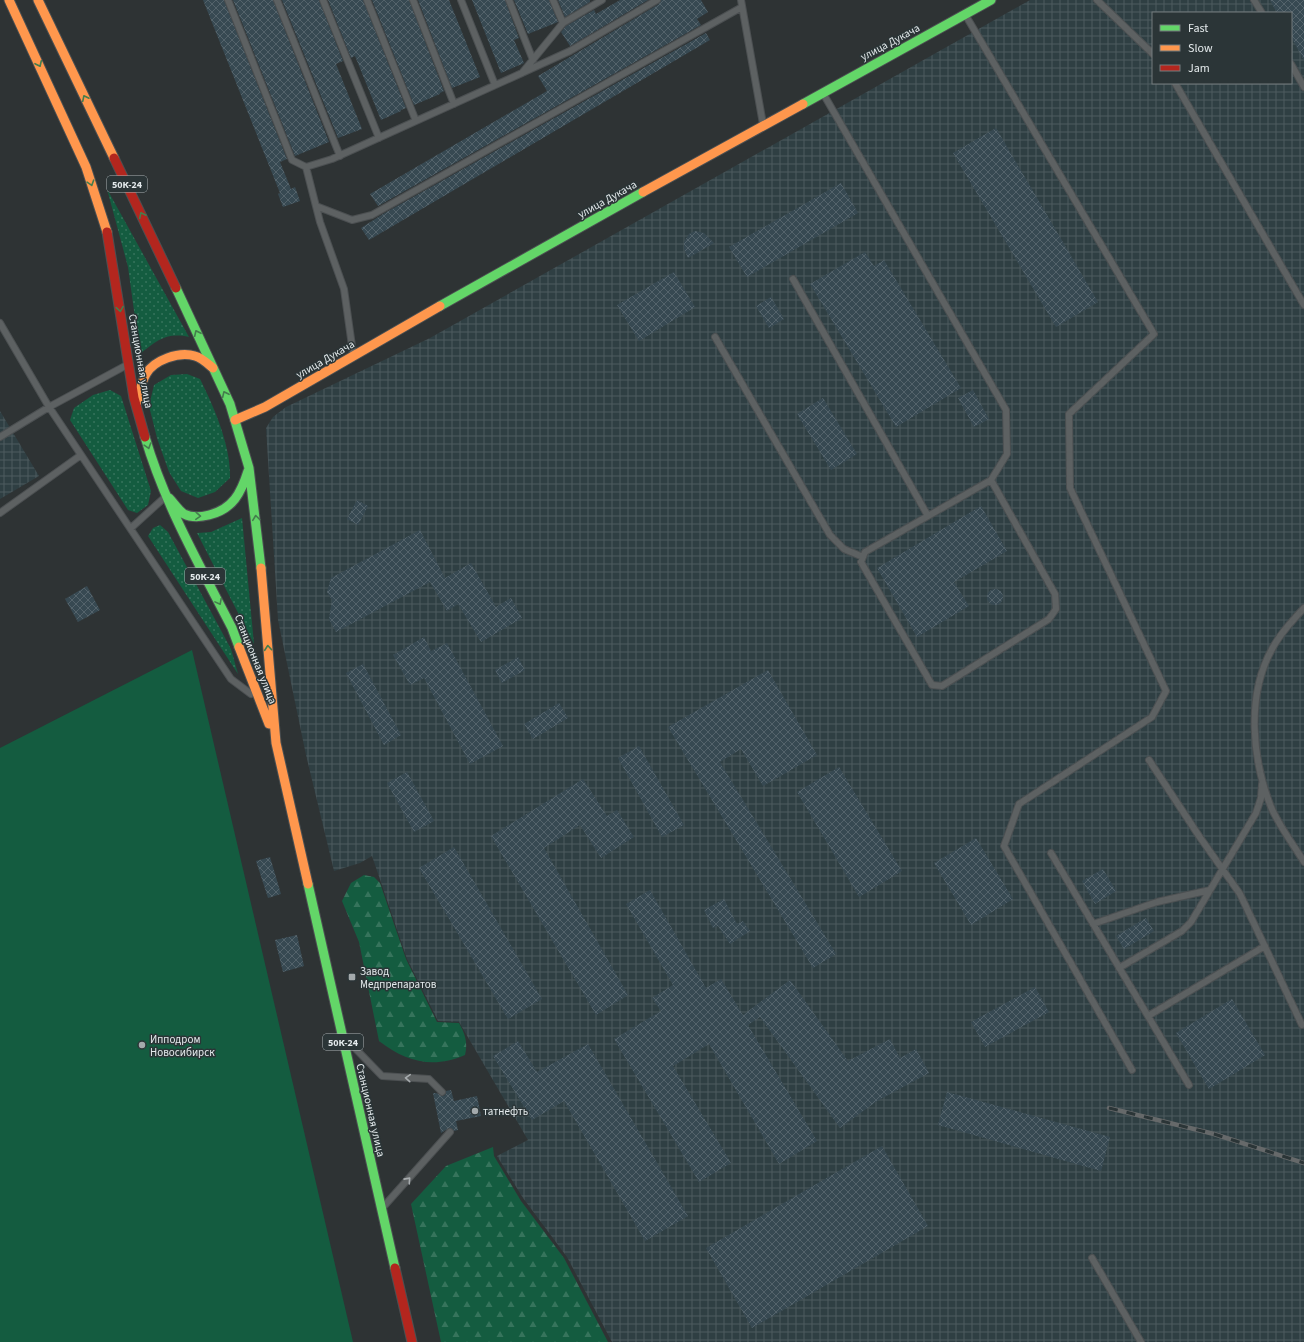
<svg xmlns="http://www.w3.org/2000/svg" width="1304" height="1342" font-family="'Source Sans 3',sans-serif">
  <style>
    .industrial { fill: url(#industrial-grid); fill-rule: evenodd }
    .grass { fill: url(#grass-dots) }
    .forest { fill: url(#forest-firs) }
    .pitch { fill: #145c40 }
    .building { fill: url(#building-cross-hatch) }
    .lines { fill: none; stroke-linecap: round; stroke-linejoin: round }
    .lane-casing { stroke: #4c5052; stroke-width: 8 }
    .fast-casing { stroke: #4c5052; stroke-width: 11 }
    .slow-casing { stroke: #4c5052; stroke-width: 11 }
    .jam-casing { stroke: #4c5052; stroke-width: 11 }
    .lane { stroke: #5d6162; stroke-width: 6 }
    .fast { stroke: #63d668; stroke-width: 9 }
    .slow { stroke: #ff974d; stroke-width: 9 }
    .jam { stroke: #b3261e; stroke-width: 9 }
    .rail-casing { stroke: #66696a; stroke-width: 4.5 }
    .rail { stroke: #2b3537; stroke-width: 3; stroke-dasharray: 9; stroke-linecap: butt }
    .oneway { stroke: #447d4d }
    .oneway2 { stroke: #a7acae }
    .poi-dot { fill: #a4aaac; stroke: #2b3537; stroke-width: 1.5 }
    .labels { text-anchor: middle; stroke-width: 3; stroke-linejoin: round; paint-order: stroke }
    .shield { fill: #2b3537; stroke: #acb4b6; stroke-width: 1 }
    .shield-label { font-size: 10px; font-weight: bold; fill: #e4eaec }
    .street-label { font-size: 11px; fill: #e4eaec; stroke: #2b3537 }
    .poi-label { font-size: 11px; fill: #e4eaec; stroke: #2b3537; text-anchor: start }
  </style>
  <defs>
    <pattern id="industrial-grid" width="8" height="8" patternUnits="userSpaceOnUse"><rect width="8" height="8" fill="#2f3f43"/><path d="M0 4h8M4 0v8" fill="none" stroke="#4d5b5e"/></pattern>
    <pattern id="grass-dots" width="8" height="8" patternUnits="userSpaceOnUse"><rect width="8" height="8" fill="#145c40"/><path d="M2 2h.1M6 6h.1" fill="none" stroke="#36745c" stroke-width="1.8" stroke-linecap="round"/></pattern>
    <pattern id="forest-firs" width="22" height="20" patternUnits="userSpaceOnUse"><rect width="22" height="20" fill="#145c40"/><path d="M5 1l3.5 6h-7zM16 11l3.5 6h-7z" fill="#36745c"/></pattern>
    <pattern id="building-cross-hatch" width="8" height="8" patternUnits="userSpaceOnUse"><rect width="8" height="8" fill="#374952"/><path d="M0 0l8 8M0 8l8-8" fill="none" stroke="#54636b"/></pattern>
  </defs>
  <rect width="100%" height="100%" fill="#2e3334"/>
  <!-- industrial -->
  <path class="industrial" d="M 1030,0 L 1304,0 L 1304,1342 L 612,1342 L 567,1257 L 523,1198 L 497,1156 L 528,1140 L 459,1022 L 438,1021 L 407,959 L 372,856 L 360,863 L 334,871 L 306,755 L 278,620 L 266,428 L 273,417 L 286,407 L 430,338 ZM 1153,13 L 1291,13 L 1291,83 L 1153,83 Z
    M 0,411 L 39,476 L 0,499 Z"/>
  <!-- grass -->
  <path class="grass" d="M 107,189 L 189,337 C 167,332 157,340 140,354 L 128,267 Z
    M 187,374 L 200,379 C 214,407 231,446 230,478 L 215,492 L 198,498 L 181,491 L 169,472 L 157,438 L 149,406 L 154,385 L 171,375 Z
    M 110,390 L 121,396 L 151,491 L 148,505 L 137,513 L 128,510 L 70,420 L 74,408 L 93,395 Z
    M 242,518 L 254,644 L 197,533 L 211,532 Z
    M 160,525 L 168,532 L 231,649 L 238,674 L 148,536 L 153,528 Z"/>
  <!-- forest -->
  <path class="forest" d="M 364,875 L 374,877 L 380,883 L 406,959 L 437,1022 L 459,1023 C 465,1034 468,1042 465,1055 C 433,1069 406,1062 379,1041 L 359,942 L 342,901 L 351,883 Z
    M 493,1147 L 494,1156 L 521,1201 L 564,1258 L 608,1342 L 441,1342 L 411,1204 L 446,1166 Z"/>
  <!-- pitch -->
  <path class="pitch" d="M 192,650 L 353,1342 L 0,1342 L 0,748 Z"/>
  <!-- building -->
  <path class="building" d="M 203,0 L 224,0 L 287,159 L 280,162 L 291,189 L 295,187 L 300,201 L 283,207 L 278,194 L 280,193 Z
    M 233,0 L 273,0 L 329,142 L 295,156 Z
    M 282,0 L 319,0 L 343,61 L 336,64 L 362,129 L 338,138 Z
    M 328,0 L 363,0 L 406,108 L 401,110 L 401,111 L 381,120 L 355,56 L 351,58 Z
    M 372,0 L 409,0 L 444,91 L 440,93 L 440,94 L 414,105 Z
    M 418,0 L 449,0 L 480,77 L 452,88 Z
    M 472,0 L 505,0 L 519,38 L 514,40 L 524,63 L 501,73 Z
    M 514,0 L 549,0 L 558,22 L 528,34 Z
    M 558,0 L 590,0 L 590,2 L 565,17 Z
    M 620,0 L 648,0 L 570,46 L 561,32 L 566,26 L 594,10 L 596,14 Z
    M 661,0 L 701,0 L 708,12 L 697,19 L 701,25 L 378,206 L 370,194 L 547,91 L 538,76 L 659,4 Z
    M 1270,0 L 1304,0 L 1304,60 L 1291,37 L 1291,13 L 1277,13 Z
    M 706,33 L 710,40 L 369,240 L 361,228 L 383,214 Z
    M 996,128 L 1098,302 L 1056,327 L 953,153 Z
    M 841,183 L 858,213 L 747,277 L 729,247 Z
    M 695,231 L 704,233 L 714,243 L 688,258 L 684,249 L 684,242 L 689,234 Z
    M 865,252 L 874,266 L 884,260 L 961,388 L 896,427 L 810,284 Z
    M 674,272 L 695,307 L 639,341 L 617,305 Z
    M 771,297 L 784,319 L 769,328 L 756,306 Z
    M 973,390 L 989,419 L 974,427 L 958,398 Z
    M 823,398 L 857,454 L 831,470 L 797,414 Z
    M 357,500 L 368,506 L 358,525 L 347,519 Z
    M 981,506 L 1007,551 L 954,582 L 969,606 L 917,637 L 877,568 Z
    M 420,530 L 445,578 L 471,563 L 496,607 L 511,598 L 522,618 L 481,642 L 458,604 L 447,611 L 430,582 L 336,632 L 329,619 L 332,600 L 327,592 L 331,578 Z
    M 87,586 L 100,610 L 78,622 L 65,599 Z
    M987 597a8 8 0 1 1 16 0a8 8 0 1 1-16 0Z
    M 424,637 L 431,651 L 447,643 L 503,746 L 470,764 L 424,678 L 410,685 L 393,655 Z
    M 518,657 L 525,670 L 502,683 L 495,670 Z
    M 363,664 L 401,735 L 384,745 L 346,673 Z
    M 768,670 L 817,755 L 763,786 L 741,749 L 720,762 L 836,954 L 813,968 L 668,727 Z
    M 559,703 L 568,718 L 533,739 L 524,724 Z
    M 639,746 L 684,825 L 662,837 L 618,758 Z
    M 839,767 L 902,871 L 859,897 L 797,792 Z
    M 407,772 L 434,821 L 414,832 L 387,783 Z
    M 583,779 L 607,816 L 617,810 L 634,837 L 601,858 L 580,825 L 544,848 L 628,995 L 596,1015 L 491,836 Z
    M 976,838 L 1013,899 L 971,925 L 934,863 Z
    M 454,847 L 542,999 L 508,1019 L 419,868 Z
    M 270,857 L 281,894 L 268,898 L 256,861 Z
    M 1103,869 L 1116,891 L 1095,904 L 1082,881 Z
    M 650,890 L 706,988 L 721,979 L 743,1015 L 790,980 L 848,1061 L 890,1039 L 900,1058 L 916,1049 L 929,1073 L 877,1101 L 840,1128 L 760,1017 L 748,1025 L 817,1141 L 779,1164 L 709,1044 L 673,1066 L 731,1163 L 699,1182 L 614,1039 L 661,1011 L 652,998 L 673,985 L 626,904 Z
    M 724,899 L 737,924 L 743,921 L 750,931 L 730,944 L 718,926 L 713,928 L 704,910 Z
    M 1146,918 L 1154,931 L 1124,949 L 1116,936 Z
    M 297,935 L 304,966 L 283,972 L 275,940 Z
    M 1035,987 L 1049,1012 L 985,1047 L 971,1022 Z
    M 1232,999 L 1265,1055 L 1209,1089 L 1176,1033 Z
    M 518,1041 L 537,1072 L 588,1044 L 688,1216 L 645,1241 L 564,1101 L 532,1120 L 493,1056 Z
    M 451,1090 L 454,1101 L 477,1096 L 481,1116 L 456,1121 L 458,1130 L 454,1131 L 449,1128 L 441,1133 L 433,1093 L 436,1093 L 443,1096 L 445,1095 L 446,1091 Z
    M 947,1092 L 1110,1137 L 1101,1171 L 938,1125 Z
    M 882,1146 L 928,1226 L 752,1328 L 706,1248 Z"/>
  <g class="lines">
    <defs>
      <path id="lane" d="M 228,0 L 292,160 L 306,167 L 332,159 L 522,73 L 563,23 L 602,0
        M 277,0 L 340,156
        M 323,0 L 379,138
        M 367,0 L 416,121
        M 413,0 L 454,104
        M 461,0 L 495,85
        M 509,0 L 533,60
        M 553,0 L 563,23
        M 741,0 L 763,124
        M 1097,0 L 1153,54
        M 1254,0 L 1262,13
        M 966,16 L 1154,334 L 1069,414 L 1070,488 L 1166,691 L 1152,717 L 1019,804 L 1004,846 L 1132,1070
        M 1291,64 L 1304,87
        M 524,72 L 570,51 L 657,0
        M 1175,83 L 1304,305
        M 824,95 L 1006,410 L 1007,454 L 991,480 L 865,552 L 861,562 L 932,685 L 942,686 L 1049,619 L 1056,609 L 1055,594 L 991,480
        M 306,167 L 320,222 L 344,289 L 353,353
        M 316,206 L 352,220 L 372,215 L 742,7
        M 793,279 L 928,516
        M 0,323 L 49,407 L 231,679 L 251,694
        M 715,337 L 830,535 L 844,549 L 863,557
        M 0,437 L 49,407 L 125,366
        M 0,513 L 81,455
        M 131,528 L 164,498
        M 1304,608 C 1292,621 1280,634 1272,649 C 1246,696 1252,759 1271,807 C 1279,826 1293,844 1304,862
        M 1149,760 L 1199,836 L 1240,894 L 1302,1025
        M 1051,853 L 1189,1085
        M 1093,924 L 1157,902 L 1210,890
        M 1119,968 L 1182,931 L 1191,922 L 1256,813 L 1261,798 L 1262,784
        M 1148,1016 L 1265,946
        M 350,1043 L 382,1076 L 429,1079 L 442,1092
        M 385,1205 L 450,1132
        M 1092,1258 L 1141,1342"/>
      <path id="fast" d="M 803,104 L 991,0
        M 176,288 L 230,404 L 249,468 L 261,568
        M 440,306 L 643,192
        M 145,437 C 165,505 200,566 232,628 L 239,647
        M 169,498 C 174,503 178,510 184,514 C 192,518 201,517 209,515 C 233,509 241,493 248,471
        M 308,884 L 395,1268"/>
      <path id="slow" d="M 9,0 L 86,167 L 107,232
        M 38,0 L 114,158
        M 643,192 L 803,104
        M 138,401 C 140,392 141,382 146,374 C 154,360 179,351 195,356 C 202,358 208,364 213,368
        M 235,420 L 265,407 L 440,306
        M 261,568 L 276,743 L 308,884
        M 239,647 L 269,724"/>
      <path id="jam" d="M 114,158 L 176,288
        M 107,232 L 134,398 L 145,437
        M 395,1268 L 412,1342"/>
    </defs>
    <!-- lane casing -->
    <use href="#lane" class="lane-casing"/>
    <!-- fast casing -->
    <use href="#fast" class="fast-casing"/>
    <!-- slow casing -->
    <use href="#slow" class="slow-casing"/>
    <!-- jam casing -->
    <use href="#jam" class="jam-casing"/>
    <!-- lane -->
    <use href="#lane" class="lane"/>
    <!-- fast -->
    <use href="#fast" class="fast"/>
    <!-- slow -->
    <use href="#slow" class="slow"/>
    <!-- jam -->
    <use href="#jam" class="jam"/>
    <defs>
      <path id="rail" d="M 1109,1108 L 1214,1134 L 1304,1163"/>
    </defs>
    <!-- rail casing -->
    <use href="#rail" class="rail-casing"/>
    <!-- rail -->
    <use href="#rail" class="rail"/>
  </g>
  <!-- one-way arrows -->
  <defs><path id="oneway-chevron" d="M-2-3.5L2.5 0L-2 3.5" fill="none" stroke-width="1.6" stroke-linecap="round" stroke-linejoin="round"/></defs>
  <g class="oneway">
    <use href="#oneway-chevron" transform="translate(39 64) rotate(65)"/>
    <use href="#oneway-chevron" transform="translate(85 98) rotate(-116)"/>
    <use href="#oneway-chevron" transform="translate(91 183) rotate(72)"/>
    <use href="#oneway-chevron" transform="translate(142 215) rotate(-116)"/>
    <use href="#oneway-chevron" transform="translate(120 309) rotate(81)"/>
    <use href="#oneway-chevron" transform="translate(197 333) rotate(-115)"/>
    <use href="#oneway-chevron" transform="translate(225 394) rotate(-115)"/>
    <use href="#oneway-chevron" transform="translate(148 446) rotate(73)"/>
    <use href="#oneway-chevron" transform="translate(198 516) rotate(3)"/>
    <use href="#oneway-chevron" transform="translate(256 518) rotate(-97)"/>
    <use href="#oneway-chevron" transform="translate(219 602) rotate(62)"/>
    <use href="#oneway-chevron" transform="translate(268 648) rotate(-95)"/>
  </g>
  <g class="oneway2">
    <use href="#oneway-chevron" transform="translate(408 1078) rotate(-176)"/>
    <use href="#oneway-chevron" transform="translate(408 1180) rotate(-48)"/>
  </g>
  <!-- markers -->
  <g class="poi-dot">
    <rect x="348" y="973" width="8" height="8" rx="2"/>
    <circle cx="142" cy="1045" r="4"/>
    <circle cx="475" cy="1111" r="4"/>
  </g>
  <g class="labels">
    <!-- shield labels -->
    <g class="shield">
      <rect x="107" y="176" width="40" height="16" rx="3"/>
      <rect x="185" y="568" width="40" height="16" rx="3"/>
      <rect x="323" y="1034" width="40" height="16" rx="3"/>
    </g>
    <g class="shield-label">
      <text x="127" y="188">50К-24</text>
      <text x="205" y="580">50К-24</text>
      <text x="343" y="1046">50К-24</text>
    </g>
    <!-- street labels -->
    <g class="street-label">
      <text transform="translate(890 42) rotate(-28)" y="4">улица Дукача</text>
      <text transform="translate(607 199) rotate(-29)" y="4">улица Дукача</text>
      <text transform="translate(325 359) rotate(-30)" y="4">улица Дукача</text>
      <text transform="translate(141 361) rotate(80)" y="4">Станционная улица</text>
      <text transform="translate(256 659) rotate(68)" y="4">Станционная улица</text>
      <text transform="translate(371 1110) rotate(77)" y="4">Станционная улица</text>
    </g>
    <!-- poi labels -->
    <g class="poi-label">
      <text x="360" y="975">Завод<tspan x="360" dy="13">Медпрепаратов</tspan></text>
      <text x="150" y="1043">Ипподром<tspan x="150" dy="13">Новосибирск</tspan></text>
      <text x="483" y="1115">татнефть</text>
    </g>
  </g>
  <!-- legend -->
  <rect x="1152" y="12" width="140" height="72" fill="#2b3537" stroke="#757d7f"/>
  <rect x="1160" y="25" width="20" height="6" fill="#63d668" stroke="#757d7f"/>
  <text x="1188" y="32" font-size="12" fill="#e4eaec">Fast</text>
  <rect x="1160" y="45" width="20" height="6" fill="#ff974d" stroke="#757d7f"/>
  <text x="1188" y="52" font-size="12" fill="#e4eaec">Slow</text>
  <rect x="1160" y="65" width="20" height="6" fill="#b3261e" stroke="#757d7f"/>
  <text x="1188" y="72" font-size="12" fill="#e4eaec">Jam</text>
</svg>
